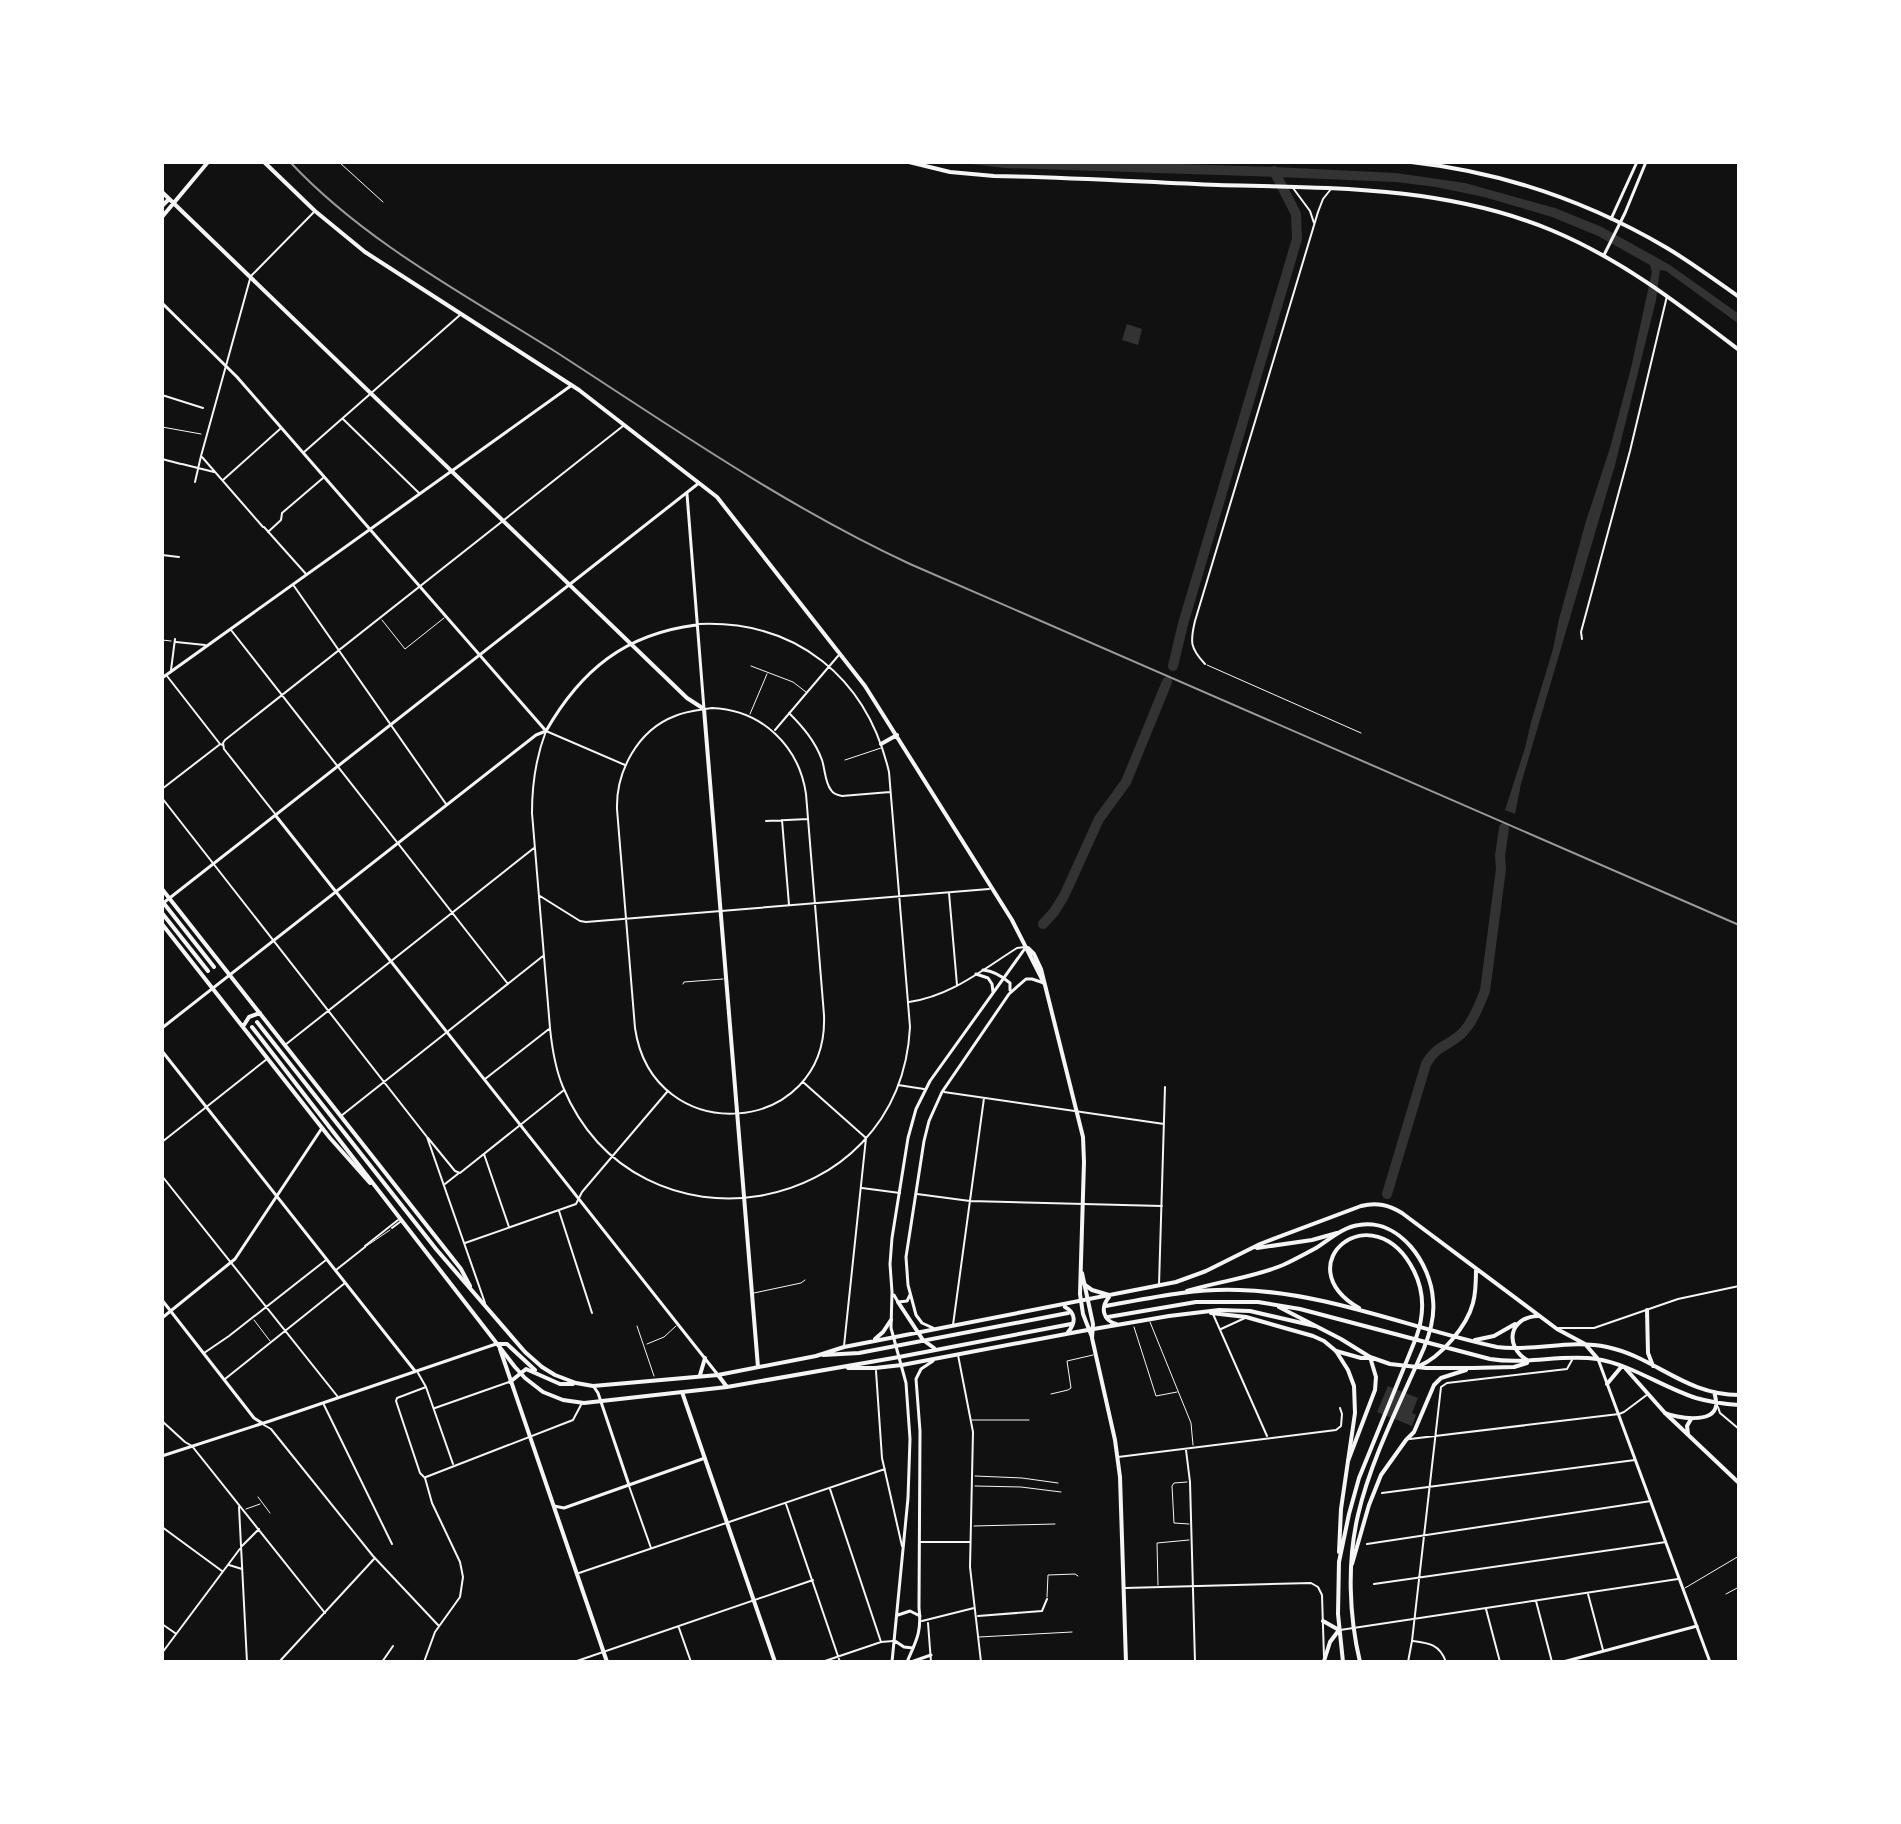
<svg xmlns="http://www.w3.org/2000/svg" width="1901" height="1824" font-family="Quicksand,sans-serif">
  <style>
    .water { fill: #333 }
    .lines { fill: none; stroke-linecap: round; stroke-linejoin: round }
    .river { stroke: #333; stroke-width: 10 }
    .service { stroke: #f5f5f5; stroke-width: 1 }
    .pedestrian { stroke: #f5f5f5; stroke-width: 2 }
    .minor { stroke: #f5f5f5; stroke-width: 2 }
    .tertiary { stroke: #f5f5f5; stroke-width: 3 }
    .secondary { stroke: #f5f5f5; stroke-width: 3 }
    .primary { stroke: #f5f5f5; stroke-width: 4 }
    .trunk { stroke: #f5f5f5; stroke-width: 4 }
    .rail { stroke: #9a9a9a; stroke-width: 2 }
  </style>
  <rect width="100%" height="100%" fill="#111"/>
  <!-- water -->
  <path class="water" d="M 954,162 L 1118,162 L 1274,167 L 1396,173 L 1465,183 L 1555,208 L 1602,227 L 1670,265 L 1739,314 L 1739,324 L 1666,271 L 1660,270 L 1656,300 L 1615,465 L 1521,784 L 1515,814 L 1505,810 L 1525,748 L 1531,722 L 1553,649 L 1559,619 L 1586,521 L 1610,448 L 1631,368 L 1652,272 L 1650,265 L 1598,236 L 1552,217 L 1484,197 L 1436,187 L 1396,182 L 1276,177 L 1005,168 Z
    M 1127,324 L 1142,329 L 1138,345 L 1122,340 Z
    M 1388,1386 L 1418,1398 L 1412,1413 L 1416,1415 L 1412,1426 L 1377,1412 Z"/>
  <g class="lines">
    <!-- river -->
    <path class="river" d="M 1173,666 L 1183,624 L 1297,239 L 1296,214 L 1274,171
      M 1043,924 L 1054,912 L 1064,896 L 1099,819 L 1126,782 L 1167,682
      M 1387,1194 L 1426,1064 C 1438,1043 1451,1046 1464,1031 C 1474,1020 1479,1005 1485,991 L 1501,869 L 1500,856 L 1504,828"/>
    <!-- service -->
    <path class="service" d="M 339,162 L 383,202
      M 162,427 L 201,434
      M 382,620 L 405,649 L 444,618
      M 162,640 L 171,641
      M 1207,665 L 1361,733
      M 751,666 L 793,682 L 806,692
      M 750,714 L 767,674
      M 845,760 L 881,748
      M 683,984 L 684,982 L 723,979
      M 365,1247 L 390,1230
      M 754,1293 L 801,1283 L 805,1280
      M 254,1320 L 270,1341
      M 1150,1322 L 1191,1423 L 1193,1445
      M 637,1326 L 654,1376
      M 1134,1327 L 1156,1396 L 1177,1392
      M 647,1344 L 664,1337 L 676,1326
      M 1051,1394 L 1068,1390 L 1071,1388 L 1067,1361 L 1093,1355
      M 972,1420 L 1029,1420
      M 975,1476 L 1022,1478 L 1058,1483
      M 1187,1482 L 1174,1483 L 1172,1486 L 1174,1523 L 1189,1524
      M 975,1486 L 1021,1487 L 1061,1492
      M 258,1497 L 270,1513
      M 246,1509 L 260,1504
      M 974,1526 L 1055,1524
      M 1158,1585 L 1157,1543 L 1189,1540
      M 1685,1588 L 1739,1556
      M 1726,1594 L 1739,1587
      M 1047,1597 L 1048,1575 L 1075,1574 L 1078,1576
      M 979,1637 L 1072,1632"/>
    <!-- pedestrian -->
    <path class="pedestrian" d="M 202,457 L 263,527
      M 182,464 L 214,472
      M 223,480 L 280,429
      M 195,482 L 201,456 L 250,279
      M 162,555 L 179,557
      M 176,642 L 205,645
      M 171,670 L 175,639
      M 167,676 L 220,744 L 223,745
      M 162,789 L 219,745
      M 445,1184 L 459,1173
      M 392,1228 L 400,1222
      M 365,1246 L 398,1220"/>
    <!-- minor -->
    <path class="minor" d="M 1293,188 L 1310,211 L 1314,223
      M 251,276 L 314,212
      M 162,395 L 203,408
      M 343,419 L 419,493
      M 303,453 L 460,315
      M 162,459 L 181,464
      M 264,527 L 306,574
      M 268,532 L 281,520 L 282,513 L 323,478
      M 294,586 L 446,804
      M 231,630 L 508,984
      M 1582,639 L 1581,632 L 1630,451 L 1667,296
      M 1205,664 C 1190,648 1190,642 1195,621 L 1318,212 L 1323,199 L 1331,189
      M 712,708 C 762,710 799,746 806,794 L 824,1015 C 829,1137 653,1151 635,1028 L 617,809 C 616,771 638,730 675,716 C 686,711 700,710 712,708 Z
      M 789,713 C 803,727 815,741 822,760 C 825,769 825,783 831,790 C 834,795 838,795 842,796 L 890,792
      M 775,730 L 838,656
      M 625,765 L 546,731 C 536,757 532,784 532,813 L 550,1028 C 552,1048 555,1068 563,1087 C 637,1264 900,1220 910,1027 L 889,772 C 867,678 797,620 699,624
      M 162,798 L 427,1137 L 485,1303
      M 276,815 L 224,749 L 223,743 L 225,740 L 623,426
      M 782,820 L 789,905
      M 766,821 L 808,819
      M 949,893 L 957,985
      M 540,896 L 580,921 L 586,922 L 989,889
      M 909,1002 C 951,996 982,970 1017,948 L 1025,947
      M 285,1045 L 534,848
      M 485,1079 L 549,1029
      M 803,1082 L 866,1138 L 844,1346
      M 898,1085 L 924,1089
      M 944,1092 L 1164,1124
      M 341,1116 L 543,956
      M 428,1138 L 455,1171 L 460,1173 L 564,1090
      M 162,1142 L 267,1059
      M 484,1154 L 509,1227
      M 162,1176 L 338,1397
      M 862,1188 L 900,1193
      M 917,1194 L 970,1201 L 1162,1206
      M 559,1211 L 592,1313
      M 465,1243 L 576,1204 L 582,1192 L 667,1092
      M 336,1270 L 365,1247
      M 1159,1285 L 1165,1087
      M 1213,1314 L 1267,1436
      M 953,1325 L 984,1098
      M 1559,1328 L 1594,1328 L 1678,1299 L 1739,1286
      M 1221,1329 L 1245,1318
      M 204,1353 L 229,1336 L 326,1260
      M 958,1355 L 973,1432 L 970,1567 L 981,1662
      M 876,1371 L 882,1458 L 902,1546
      M 418,1373 L 426,1387 L 453,1464
      M 225,1379 L 345,1283
      M 324,1405 L 392,1544
      M 1718,1407 L 1720,1413 L 1739,1429
      M 435,1408 L 509,1382
      M 162,1421 L 185,1442 L 192,1446 L 325,1613
      M 264,1425 L 271,1429 L 373,1556 L 438,1625
      M 1410,1439 L 1619,1414 L 1624,1412 L 1648,1394
      M 1186,1450 L 1190,1482 L 1195,1662
      M 1118,1457 L 1336,1430 L 1341,1426 L 1342,1414 L 1340,1408
      M 426,1477 L 573,1420 L 582,1403
      M 629,1486 L 651,1548
      M 830,1489 L 881,1642
      M 1382,1493 L 1635,1460
      M 786,1504 L 840,1662
      M 239,1507 L 247,1662
      M 162,1527 L 222,1571
      M 920,1542 L 970,1542
      M 1367,1544 L 1651,1501
      M 229,1565 L 242,1569
      M 579,1573 L 885,1469
      M 1374,1584 L 1666,1542
      M 1125,1588 L 1311,1583 L 1318,1587 L 1322,1595 L 1324,1657
      M 1588,1594 L 1603,1650
      M 1536,1601 L 1552,1662
      M 1486,1609 L 1500,1662
      M 978,1616 L 1042,1611 L 1047,1599
      M 922,1621 L 974,1608
      M 928,1623 L 931,1662
      M 162,1624 L 175,1633
      M 679,1628 L 691,1662
      M 1340,1630 L 1678,1579
      M 1413,1641 C 1430,1643 1440,1645 1446,1662
      M 162,1653 L 242,1546 L 259,1529
      M 279,1662 L 374,1559
      M 382,1662 L 393,1646
      M 424,1662 L 435,1632 L 460,1597 L 463,1577 L 460,1562 L 432,1503 L 425,1478 L 420,1473 L 396,1401 L 397,1398 L 426,1387
      M 574,1662 L 813,1580
      M 822,1662 L 881,1642 L 893,1641
      M 1408,1662 L 1412,1641 L 1441,1387 L 1447,1383 L 1567,1369 L 1572,1360"/>
    <!-- tertiary -->
    <path class="tertiary" d="M 162,303 L 237,377 L 546,731
      M 687,494 L 704,709
      M 546,731 C 581,670 625,634 696,625
      M 276,816 L 718,1375
      M 162,1028 L 536,735 L 546,731
      M 162,1051 L 415,1371
      M 162,1300 L 254,1418 L 262,1423
      M 162,1318 L 235,1259 L 322,1128
      M 594,1387 L 598,1393 L 629,1485
      M 554,1506 L 564,1508 L 705,1458
      M 1563,1662 L 1697,1626"/>
    <!-- secondary -->
    <path class="secondary" d="M 1611,219 L 1637,162
      M 1604,255 L 1625,213 L 1646,162
      M 162,678 L 572,385
      M 162,904 L 699,483
      M 983,970 C 994,971 1002,976 1010,983 L 1010,990
      M 976,974 L 988,978 L 992,984 L 993,992
      M 894,1295 L 898,1302 L 907,1301 L 910,1295
      M 933,1328 L 922,1323 L 916,1315 L 908,1285 L 906,1257 L 924,1141 L 929,1121 L 942,1092 L 1009,994 L 1026,979 L 1032,979 L 1044,983
      M 1598,1359 L 1710,1662
      M 162,1456 L 270,1421 L 496,1344
      M 898,1615 L 910,1611 L 920,1616
      M 895,1641 L 904,1647 L 913,1648
      M 892,1662 L 908,1498 L 910,1439 L 906,1383 L 891,1328 L 892,1292 L 890,1264 L 892,1238 L 908,1138 L 916,1109 L 930,1081 L 1026,947
      M 907,1662 C 916,1641 922,1632 919,1608 L 920,1431 L 916,1379 L 921,1369 L 933,1361
      M 911,1662 L 931,1655"/>
    <!-- primary -->
    <path class="primary" d="M 264,162 L 315,211 L 365,252 L 579,390 L 717,497 L 865,686 L 1012,920 L 1044,983
      M 162,192 L 687,698 L 704,709 L 758,1367
      M 162,206 L 169,199
      M 162,217 L 208,162
      M 881,744 L 897,735
      M 162,889 L 461,1269 L 470,1286
      M 162,924 L 330,1138 L 370,1183
      M 1028,948 L 1034,954 L 1041,969 L 1083,1137 L 1084,1162 L 1080,1294 L 1083,1314 L 1092,1337
      M 244,1025 L 249,1017 L 260,1013
      M 1082,1273 L 1093,1324 L 1092,1338 L 1115,1440 L 1120,1477 L 1126,1662
      M 1187,1291 C 1219,1281 1252,1278 1283,1265 C 1294,1260 1305,1254 1316,1248 C 1330,1239 1343,1227 1359,1225 C 1400,1218 1431,1264 1433,1300 C 1435,1317 1430,1333 1424,1348 C 1401,1401 1371,1459 1358,1515 C 1347,1562 1349,1616 1360,1662
      M 1211,1313 L 1246,1317 L 1313,1336 L 1324,1341 L 1336,1351 L 1348,1370 L 1354,1386 L 1355,1413 L 1341,1509 L 1339,1552
      M 500,1349 L 607,1662
      M 1626,1369 L 1665,1413 L 1739,1483
      M 682,1392 L 775,1662
      M 1688,1434 L 1687,1426 L 1691,1419
      M 1339,1561 L 1338,1614 L 1343,1662
      M 1339,1562 L 1349,1514 L 1359,1478 L 1416,1338 C 1424,1316 1425,1293 1414,1271 C 1374,1191 1284,1264 1359,1308
      M 1323,1621 L 1339,1630
      M 1324,1661 L 1330,1642 L 1339,1630"/>
    <!-- trunk -->
    <path class="trunk" d="M 909,162 L 950,172 L 994,176 C 1069,177 1143,182 1218,185 C 1332,188 1444,186 1551,230 C 1621,259 1679,304 1739,350
      M 1411,162 C 1501,172 1589,202 1667,248 C 1692,263 1715,280 1739,297
      M 162,901 L 214,967
      M 162,913 L 208,971
      M 257,1022 L 436,1249 L 525,1352 L 542,1367 L 555,1375 L 576,1383 L 593,1386 L 718,1375 L 816,1356 L 844,1347 L 1176,1282 L 1206,1271 L 1260,1244 L 1361,1206 C 1377,1202 1389,1205 1402,1213 L 1557,1329 L 1585,1344 L 1598,1359
      M 252,1027 L 515,1367 L 525,1378 L 543,1392 L 563,1400 L 584,1403 L 727,1387 L 899,1357 L 1071,1324
      M 1257,1248 L 1312,1240 L 1337,1233
      M 1085,1285 L 1092,1290 L 1109,1295
      M 1109,1297 C 1100,1308 1103,1320 1116,1324
      M 898,1302 L 923,1340 L 934,1348
      M 1106,1306 C 1150,1298 1194,1288 1239,1290 C 1326,1292 1412,1329 1497,1347 C 1533,1352 1570,1339 1607,1347 C 1655,1357 1685,1395 1739,1395
      M 1065,1307 C 1076,1313 1076,1323 1068,1332
      M 1279,1307 L 1341,1339 L 1370,1357 L 1390,1364 L 1426,1368 L 1472,1368 L 1514,1367 L 1527,1363
      M 1647,1310 L 1648,1353 L 1653,1366
      M 1108,1317 L 1196,1302 L 1258,1302 L 1300,1309 L 1490,1359 C 1526,1365 1561,1354 1597,1359 C 1632,1365 1662,1387 1696,1398 C 1710,1402 1724,1404 1739,1405
      M 875,1339 L 883,1332 L 891,1320
      M 1475,1340 L 1494,1336 L 1515,1324
      M 496,1344 L 507,1344 L 535,1370
      M 1336,1351 L 1361,1358 L 1368,1358
      M 823,1355 L 859,1353 L 1068,1313
      M 1527,1360 C 1504,1346 1509,1317 1538,1316
      M 1419,1366 C 1441,1357 1467,1326 1473,1303 C 1476,1292 1476,1281 1476,1270
      M 848,1368 L 875,1368 L 902,1365 L 1082,1331 L 1169,1316 L 1219,1310 L 1250,1311 L 1315,1326
      M 700,1375 L 705,1358
      M 718,1375 L 727,1387
      M 510,1382 L 526,1369 L 560,1384 L 573,1384
      M 1607,1384 L 1622,1366
      M 1665,1413 C 1676,1418 1713,1424 1716,1406 C 1717,1405 1715,1394 1714,1392
      M 1348,1461 L 1375,1390 L 1376,1377 L 1370,1357
      M 1352,1564 L 1369,1505 L 1381,1475 L 1406,1440 L 1414,1432 L 1434,1385 L 1441,1378 L 1466,1370"/>
    <!-- rail -->
    <path class="rail" d="M 290,162 C 365,242 464,294 556,352 C 672,427 785,506 910,564 L 1739,925"/>
  </g>
  <!-- border -->
  <rect width="1901" height="1824" fill="none" stroke="#ffffff" stroke-width="328"/>
</svg>
